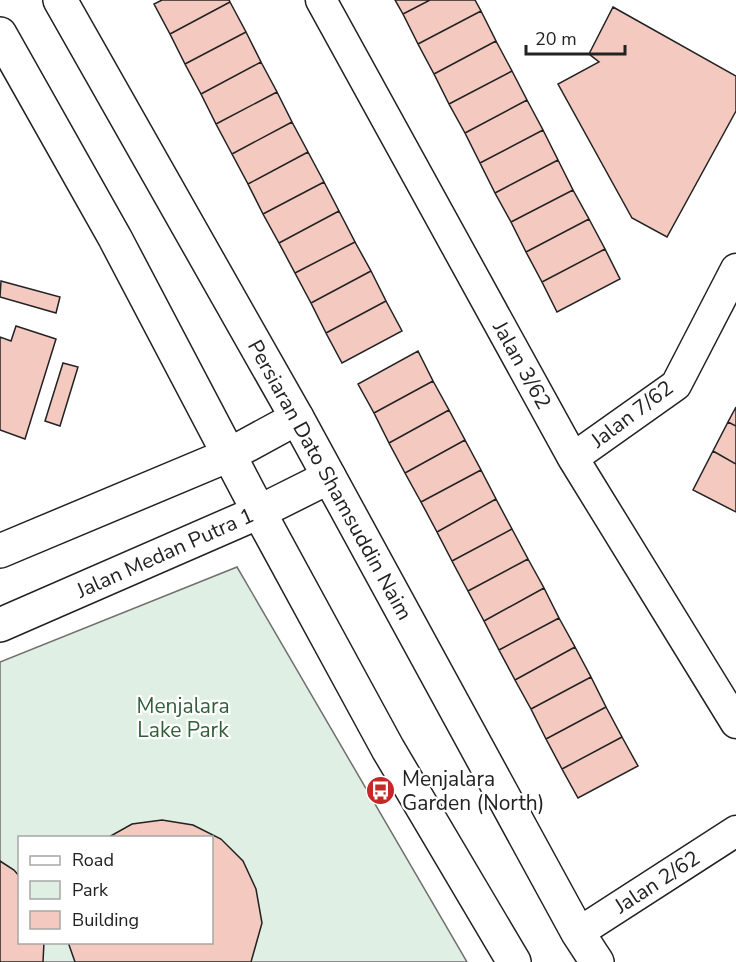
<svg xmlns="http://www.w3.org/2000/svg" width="736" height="962" font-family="'Nunito Sans',sans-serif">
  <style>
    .green { fill: #e0efe3; stroke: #6f6f6f; stroke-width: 1.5; fill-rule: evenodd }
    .building { fill: #f3c9c0; stroke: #222; stroke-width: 1.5 }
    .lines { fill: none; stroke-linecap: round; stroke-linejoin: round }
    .minor-casing { stroke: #222; stroke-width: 33 }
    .tertiary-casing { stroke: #222; stroke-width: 36 }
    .secondary-casing { stroke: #222; stroke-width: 36 }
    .minor { stroke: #fff; stroke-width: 30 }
    .tertiary { stroke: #fff; stroke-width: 33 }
    .secondary { stroke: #fff; stroke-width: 33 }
    .labels { text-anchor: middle; stroke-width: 4.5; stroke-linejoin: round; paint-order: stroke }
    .street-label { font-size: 21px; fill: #222; stroke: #fff }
    .park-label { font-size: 21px; fill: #2f5e38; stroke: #fff }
    .poi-label { font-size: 21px; fill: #222; stroke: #fff; text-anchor: start }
  </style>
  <rect width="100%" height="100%" fill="#fff"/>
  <!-- green -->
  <path class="green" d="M 237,567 L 467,962 L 0,962 L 0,662 ZM 20,838 L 212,838 L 212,942 L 20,942 Z"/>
  <!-- building -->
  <path class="building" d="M 162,0 L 229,0 L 230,2 L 170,34 L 154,4 Z
    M 395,0 L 430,0 L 403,14 Z
    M 430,0 L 475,0 L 481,11 L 418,44 L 403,14 Z
    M 230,2 L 246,32 L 185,64 L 170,34 Z
    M 613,7 L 736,76 L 736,111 L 667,237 L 632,218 L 558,84 L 599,62 L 589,54 Z
    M 481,11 L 496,41 L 434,74 L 418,44 Z
    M 246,32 L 261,62 L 201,94 L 185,64 Z
    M 496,41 L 512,71 L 449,104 L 434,74 Z
    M 261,62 L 277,92 L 216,124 L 201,94 Z
    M 512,71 L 527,100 L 465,133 L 449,104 Z
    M 277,92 L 292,122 L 232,154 L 216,124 Z
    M 527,100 L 543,130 L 480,163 L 465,133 Z
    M 292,122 L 308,152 L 248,184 L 232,154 Z
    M 543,130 L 558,160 L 495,193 L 480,163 Z
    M 308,152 L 324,182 L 263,214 L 248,184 Z
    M 558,160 L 573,190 L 511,222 L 495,193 Z
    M 324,182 L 339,211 L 279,243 L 263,214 Z
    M 573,190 L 589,219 L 526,252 L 511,222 Z
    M 339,211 L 355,242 L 295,273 L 279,243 Z
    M 589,219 L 605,249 L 542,282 L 526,252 Z
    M 355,242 L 371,271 L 311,303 L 295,273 Z
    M 605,249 L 620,279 L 557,312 L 542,282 Z
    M 371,271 L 386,301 L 326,333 L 311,303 Z
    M 1,281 L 60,297 L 56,313 L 0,297 Z
    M 386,301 L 402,331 L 342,363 L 326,333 Z
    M 16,326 L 56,339 L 25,439 L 0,430 L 0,337 L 11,341 Z
    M 418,351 L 433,381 L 374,413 L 358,384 Z
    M 63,363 L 78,367 L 60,426 L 45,421 Z
    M 433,381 L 449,410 L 389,443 L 374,413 Z
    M 736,407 L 736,426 L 728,422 Z
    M 449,410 L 465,440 L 405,473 L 389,443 Z
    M 728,422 L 736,426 L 736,464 L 713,451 Z
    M 465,440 L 481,470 L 421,502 L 405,473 Z
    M 713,451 L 736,464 L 736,512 L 693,490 Z
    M 481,470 L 496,499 L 437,532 L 421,502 Z
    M 496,499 L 512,529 L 452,561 L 437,532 Z
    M 512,529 L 528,559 L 468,591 L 452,561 Z
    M 528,559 L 544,588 L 484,621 L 468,591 Z
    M 544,588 L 559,618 L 499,650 L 484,621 Z
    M 559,618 L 575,647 L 515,680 L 499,650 Z
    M 575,647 L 591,677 L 531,709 L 515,680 Z
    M 591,677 L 606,707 L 546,739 L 531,709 Z
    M 606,707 L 622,737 L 562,769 L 546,739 Z
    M 622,737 L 638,766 L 578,798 L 562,769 Z
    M 162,820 L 193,825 L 221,839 L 243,861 L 256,889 L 262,923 L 251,962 L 75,962 L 68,942 L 212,942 L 212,838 L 107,838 L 132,824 Z
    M 0,861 L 14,870 L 20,877 L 20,942 L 44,942 L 43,962 L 0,962 Z"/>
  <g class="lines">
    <defs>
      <path id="minor" d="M 321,0 L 573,458 L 736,723
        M 573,458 L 676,385 L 736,269
        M 578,933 L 736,831"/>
      <path id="tertiary" d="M 0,551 L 229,455 L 297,418
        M 0,625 L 259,512 L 329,477"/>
      <path id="secondary" d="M 60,0 L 297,418 L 578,933 L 597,962
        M 0,34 L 115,238 L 259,512 L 388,749 L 514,962"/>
    </defs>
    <!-- minor casing -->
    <use href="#minor" class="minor-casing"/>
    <!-- tertiary casing -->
    <use href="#tertiary" class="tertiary-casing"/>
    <!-- secondary casing -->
    <use href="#secondary" class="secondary-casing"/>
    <!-- minor -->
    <use href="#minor" class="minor"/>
    <!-- tertiary -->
    <use href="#tertiary" class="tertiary"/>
    <!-- secondary -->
    <use href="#secondary" class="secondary"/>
  </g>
  <!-- icons -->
  <defs>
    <symbol id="bus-disc" viewBox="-11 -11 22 22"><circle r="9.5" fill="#c62828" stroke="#fff"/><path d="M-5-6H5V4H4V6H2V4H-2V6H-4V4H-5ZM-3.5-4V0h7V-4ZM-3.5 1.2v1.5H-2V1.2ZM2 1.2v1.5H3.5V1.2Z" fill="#fff"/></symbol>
  </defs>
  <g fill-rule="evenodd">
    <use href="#bus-disc" x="364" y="774" width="33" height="33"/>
  </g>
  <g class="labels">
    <!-- street labels -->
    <g class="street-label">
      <text transform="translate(522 365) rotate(61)" y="7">Jalan 3/62</text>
      <text transform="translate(632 414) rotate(-37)" y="7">Jalan 7/62</text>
      <text transform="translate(330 480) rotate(61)" y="7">Persiaran Dato Shamsuddin Naim</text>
      <text transform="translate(165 553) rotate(-24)" y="7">Jalan Medan Putra 1</text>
      <text transform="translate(657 882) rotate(-33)" y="7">Jalan 2/62</text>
    </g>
    <!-- park labels -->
    <g class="park-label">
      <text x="183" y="713">Menjalara<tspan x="183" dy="24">Lake Park</tspan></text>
    </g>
    <!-- poi labels -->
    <g class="poi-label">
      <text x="402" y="786">Menjalara<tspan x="402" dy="24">Garden (North)</tspan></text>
    </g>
  </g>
  <!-- legend -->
  <rect x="18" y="836" width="195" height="108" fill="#ffffff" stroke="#a7a7a7" stroke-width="1.5"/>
  <rect x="30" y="856" width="30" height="9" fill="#ffffff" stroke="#a7a7a7" stroke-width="1.5"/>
  <text x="72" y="866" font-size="18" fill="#222222">Road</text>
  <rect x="30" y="881" width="30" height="18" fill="#e0efe3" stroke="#a7a7a7" stroke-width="1.5"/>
  <text x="72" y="896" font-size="18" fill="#222222">Park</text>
  <rect x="30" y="911" width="30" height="18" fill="#f3c9c0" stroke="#a7a7a7" stroke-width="1.5"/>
  <text x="72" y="926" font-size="18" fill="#222222">Building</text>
  <!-- scale -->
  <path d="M526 45v9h99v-9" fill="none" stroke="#222222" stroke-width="3"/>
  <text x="535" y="45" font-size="18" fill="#222222" stroke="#ffffff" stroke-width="4.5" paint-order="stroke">20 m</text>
</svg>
